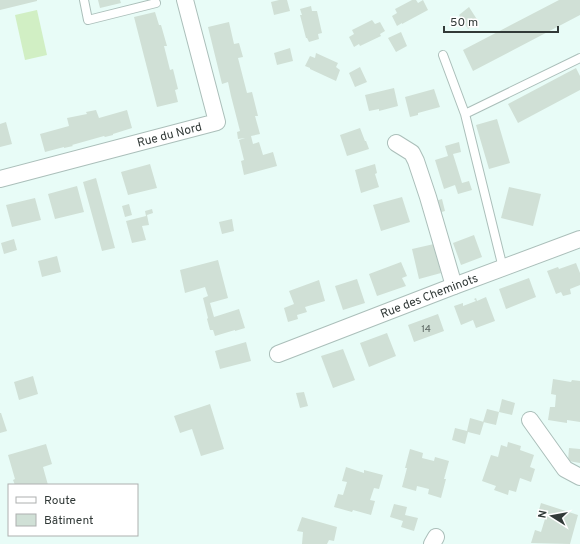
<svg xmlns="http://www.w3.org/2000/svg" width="580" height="544" font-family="Overpass,sans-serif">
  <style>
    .green { fill: #d1efc4 }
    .building { fill: #d0e0d6 }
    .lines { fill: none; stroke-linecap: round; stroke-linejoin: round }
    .service-casing { stroke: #abbfba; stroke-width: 10 }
    .minor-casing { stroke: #abbfba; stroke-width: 18 }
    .service { stroke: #fff; stroke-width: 8 }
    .minor { stroke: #fff; stroke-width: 16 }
    .labels { text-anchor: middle; stroke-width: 3; stroke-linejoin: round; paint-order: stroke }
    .number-label { font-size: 10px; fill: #5a6460 }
    .street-label { font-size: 12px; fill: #323a38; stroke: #fff }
  </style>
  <rect width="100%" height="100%" fill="#e8fcf7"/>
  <!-- green -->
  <path class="green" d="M 37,10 L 47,55 L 25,60 L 15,15 Z"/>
  <!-- building -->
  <path class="building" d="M 0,0 L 37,0 L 37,1 L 0,10 Z
    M 98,0 L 120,0 L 121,3 L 100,8 Z
    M 279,0 L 287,0 L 290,11 L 274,15 L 271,2 Z
    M 412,0 L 416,0 L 418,3 L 423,0 L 428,10 L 402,24 L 402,23 L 397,26 L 392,16 L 397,13 L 395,9 Z
    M 559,0 L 580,0 L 580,15 L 473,71 L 463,50 Z
    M 311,6 L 312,11 L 317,11 L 322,33 L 318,34 L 319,39 L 309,42 L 307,38 L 306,38 L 300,15 L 302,15 L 300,9 Z
    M 469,7 L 478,21 L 468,29 L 459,15 Z
    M 155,12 L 159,25 L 161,25 L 167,46 L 164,46 L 170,70 L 173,69 L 178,89 L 175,90 L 178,102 L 157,107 L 134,17 Z
    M 372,20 L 375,24 L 380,22 L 385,31 L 380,34 L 381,36 L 360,46 L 359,44 L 354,47 L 349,37 L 354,34 L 352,30 Z
    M 229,22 L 234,44 L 239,43 L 243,57 L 238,58 L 247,93 L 252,92 L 258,116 L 255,116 L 260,134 L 251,136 L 253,144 L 259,142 L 263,155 L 273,152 L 277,166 L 244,175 L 241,161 L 244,160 L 239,140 L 245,138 L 238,139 L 237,132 L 240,131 L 231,96 L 228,82 L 222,84 L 208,27 Z
    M 401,32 L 407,46 L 396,52 L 388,38 Z
    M 290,48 L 293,61 L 277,65 L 274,53 Z
    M 316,53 L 338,63 L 336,67 L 340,70 L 336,81 L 310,69 L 310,68 L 305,66 L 310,56 L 315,58 Z
    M 360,67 L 367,82 L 355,87 L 349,73 Z
    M 576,68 L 580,76 L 580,90 L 518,123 L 508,104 Z
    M 394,88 L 398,106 L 379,111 L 379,109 L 369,111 L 365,95 Z
    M 434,89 L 440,107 L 418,113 L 418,115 L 410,117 L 405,97 Z
    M 96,110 L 99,118 L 127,110 L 132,128 L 113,134 L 113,135 L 105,137 L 104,136 L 72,145 L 73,146 L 64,148 L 64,147 L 45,152 L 40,134 L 69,126 L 67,118 L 87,114 L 86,112 Z
    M 497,119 L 510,163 L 489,169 L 476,125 Z
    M 6,122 L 12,144 L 0,147 L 0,124 Z
    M 360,128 L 365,141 L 366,141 L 369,149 L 347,156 L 340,135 Z
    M 459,142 L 461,152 L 453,154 L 462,183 L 469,181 L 472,190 L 458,194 L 455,185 L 444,189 L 435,160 L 448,156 L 445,146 Z
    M 150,164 L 157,188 L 128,195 L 121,172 Z
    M 375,164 L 377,173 L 375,174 L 379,187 L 361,193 L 355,170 Z
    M 96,178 L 115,248 L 102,251 L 83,182 Z
    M 77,186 L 84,212 L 55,219 L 48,194 Z
    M 509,187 L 541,194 L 533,226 L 501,218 Z
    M 402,197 L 410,222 L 381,231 L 373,205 Z
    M 35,198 L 41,220 L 12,227 L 6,205 Z
    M 442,199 L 445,211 L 438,213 L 435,201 Z
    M 129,204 L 132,215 L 125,217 L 122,206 Z
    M 152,209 L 153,213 L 147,215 L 149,225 L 142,226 L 146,240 L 132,243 L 126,221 L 146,216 L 145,211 Z
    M 232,219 L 234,231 L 222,234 L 219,222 Z
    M 474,235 L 482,257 L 461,265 L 453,243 Z
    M 14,239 L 17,250 L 4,254 L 1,243 Z
    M 434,244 L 441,273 L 419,279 L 412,249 Z
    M 57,256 L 61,272 L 42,277 L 38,261 Z
    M 218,260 L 228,298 L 210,303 L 214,317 L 239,309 L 245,328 L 235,331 L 235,330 L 215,336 L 213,330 L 210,330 L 207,319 L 208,318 L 203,298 L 208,296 L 205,287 L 185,293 L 180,270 Z
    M 401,262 L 407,276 L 402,278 L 406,286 L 377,296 L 369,274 Z
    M 576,263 L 580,273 L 580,285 L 570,289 L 571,294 L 563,296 L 561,292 L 556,294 L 547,271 L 558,267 L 559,269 Z
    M 529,278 L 536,297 L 506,309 L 499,289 Z
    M 357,279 L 365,303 L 343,310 L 335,286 Z
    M 319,280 L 325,301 L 305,307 L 307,312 L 297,315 L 298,319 L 288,322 L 284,308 L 294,304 L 289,291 Z
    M 486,297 L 495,321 L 476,328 L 473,320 L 461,325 L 454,306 L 463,303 L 463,306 L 476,301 L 474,299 L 476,298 L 477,301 Z
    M 438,314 L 444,331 L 414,342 L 408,325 Z
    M 387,333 L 396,356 L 369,367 L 360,343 Z
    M 246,342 L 251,361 L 220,369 L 215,351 Z
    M 343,349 L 355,380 L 333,388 L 321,356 Z
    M 33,376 L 38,394 L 19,400 L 14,382 Z
    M 553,379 L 571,382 L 572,380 L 580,381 L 580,422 L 567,420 L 567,423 L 548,420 L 550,407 L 555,407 L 556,395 L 551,394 Z
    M 304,392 L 308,406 L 300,408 L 296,393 Z
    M 502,399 L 515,403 L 512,415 L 499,412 Z
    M 210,404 L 224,449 L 201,456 L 192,429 L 180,433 L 174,416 Z
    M 487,409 L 499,412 L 496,425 L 483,422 Z
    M 0,413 L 1,413 L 7,431 L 0,433 Z
    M 470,418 L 484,422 L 480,435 L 468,432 L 465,444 L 452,440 L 455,428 L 467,431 Z
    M 508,442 L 521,446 L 520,450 L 534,455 L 530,467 L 535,469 L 531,482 L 520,478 L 516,492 L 509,490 L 508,495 L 494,490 L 496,486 L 482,481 L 491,455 L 498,457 L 501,445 L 507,447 Z
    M 46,444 L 52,464 L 43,467 L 48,485 L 15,485 L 13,480 L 15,479 L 8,455 Z
    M 569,448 L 580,449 L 580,463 L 568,461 Z
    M 410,449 L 423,453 L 422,458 L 434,461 L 435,457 L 449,461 L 444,479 L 446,479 L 441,498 L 428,494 L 429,489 L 417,486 L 416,491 L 402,487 L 407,468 L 405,468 Z
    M 346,467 L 364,473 L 364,470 L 383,475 L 379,489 L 374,488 L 370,500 L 375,501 L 371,515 L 353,510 L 352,512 L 334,507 L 338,494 L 343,495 L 347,482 L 342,481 Z
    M 541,503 L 578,515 L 570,544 L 531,543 L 535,530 L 541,532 L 545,519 L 537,517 Z
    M 394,504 L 407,507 L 405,515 L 418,518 L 414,531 L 401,527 L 403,521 L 390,517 Z
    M 302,517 L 337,527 L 334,541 L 329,540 L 327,544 L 302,544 L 303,532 L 297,531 Z"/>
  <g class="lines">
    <defs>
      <path id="service" d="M 84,0 L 88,20 L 156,3
        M 443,55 L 465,114 L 503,268
        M 465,114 L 580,58"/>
      <g id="minor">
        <path d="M 396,143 L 412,153 L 416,161 L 428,197 L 454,286"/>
        <path id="s1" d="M 0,179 L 217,122 L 185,0"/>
        <path id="s2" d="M 278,354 L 454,286 L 580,239"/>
        <path d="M 530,420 L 565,469 L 580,477"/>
        <path d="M 432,544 L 436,537"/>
      </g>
    </defs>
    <!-- service casing -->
    <use href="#service" class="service-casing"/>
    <!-- minor casing -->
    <use href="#minor" class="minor-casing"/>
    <!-- service -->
    <use href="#service" class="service"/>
    <!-- minor -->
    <use href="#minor" class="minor"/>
  </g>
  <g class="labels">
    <!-- number labels -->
    <g class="number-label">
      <text x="426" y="332">14</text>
    </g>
    <!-- street labels -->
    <g class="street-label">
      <text dy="4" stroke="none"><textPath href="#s1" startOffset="175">Rue du Nord</textPath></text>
      <text dy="4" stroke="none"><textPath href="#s2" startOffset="162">Rue des Cheminots</textPath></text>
    </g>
  </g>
  <!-- legend -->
  <rect x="8" y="484" width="130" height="52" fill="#ffffff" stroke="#adb0af"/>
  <rect x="16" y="497" width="20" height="6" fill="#ffffff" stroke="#adb0af"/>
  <text x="44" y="504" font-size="12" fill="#323a38">Route</text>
  <rect x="16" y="514" width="20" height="12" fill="#d0e0d6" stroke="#adb0af"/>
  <text x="44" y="524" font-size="12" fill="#323a38">Bâtiment</text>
  <!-- north arrow -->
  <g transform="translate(552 516) rotate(281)" stroke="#ffffff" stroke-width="3" paint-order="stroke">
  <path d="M0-3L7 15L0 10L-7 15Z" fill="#323a38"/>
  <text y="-6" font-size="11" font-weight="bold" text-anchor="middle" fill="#323a38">N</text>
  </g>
  <!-- scale -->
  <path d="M444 26v6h114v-6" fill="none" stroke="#323a38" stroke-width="2"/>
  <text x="450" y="26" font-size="12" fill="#323a38" stroke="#ffffff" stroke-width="3" paint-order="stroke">50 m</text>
</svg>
